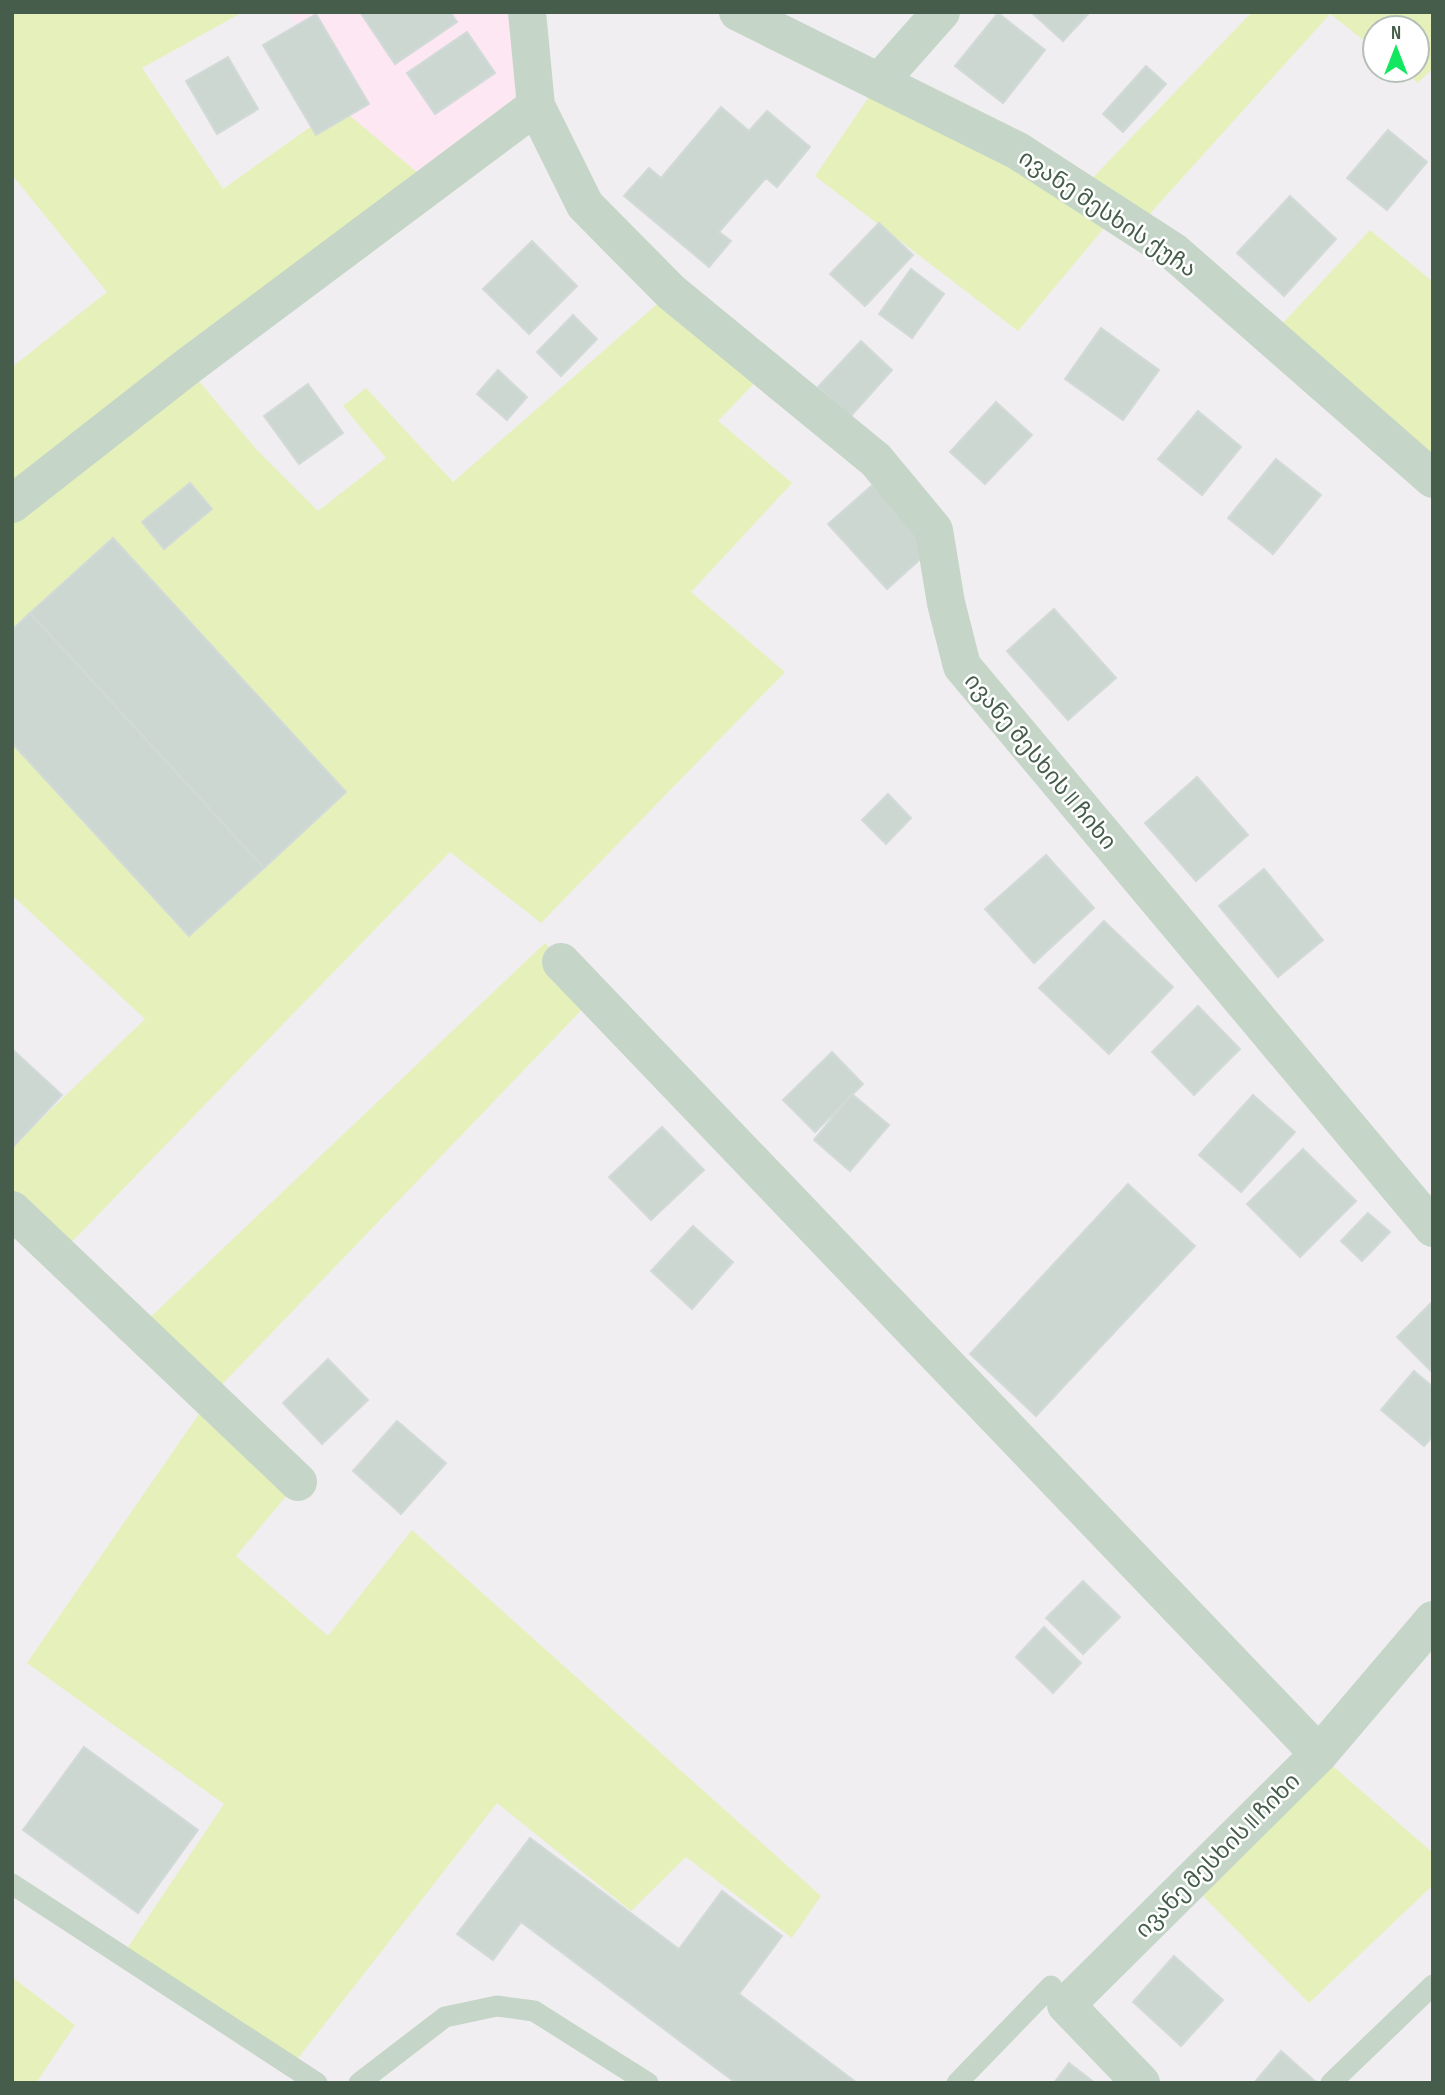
<svg xmlns="http://www.w3.org/2000/svg" width="1445" height="2095" font-family="'Sofia Sans Condensed','Noto Sans Georgian',sans-serif">
  <style>
    .commercial { fill: #fce7f2 }
    .green { fill: #e6f0bb }
    .building { fill: #cdd7d2; stroke: #d2dad7; stroke-width: 2 }
    .lines { fill: none; stroke-linecap: round; stroke-linejoin: round }
    .lane { stroke: #c5d6c9; stroke-width: 21 }
    .street { stroke: #c5d6c9; stroke-width: 38 }
    .labels { text-anchor: middle; stroke-width: 5; stroke-linejoin: round; paint-order: stroke }
    .street-label { font-size: 23px; fill: #465d4c; stroke: #fff }
  </style>
  <rect width="100%" height="100%" fill="#f1eef1"/>
  <!-- commercial -->
  <path class="commercial" d="M 289,12 L 527,12 L 536,106 L 431,184 L 342,109 Z"/>
  <!-- green -->
  <path class="green" d="M 12,12 L 243,12 L 142,68 L 223,189 L 306,130 L 342,109 L 431,184 L 187,367 L 256,449 L 318,511 L 386,458 L 343,406 L 366,388 L 453,482 L 671,292 L 767,370 L 718,421 L 792,483 L 691,592 L 785,672 L 541,923 L 450,852 L 59,1255 L 12,1210 L 12,1147 L 145,1019 L 12,895 L 12,367 L 107,292 L 12,175 Z
    M 1252,12 L 1433,12 L 1433,68 L 1418,83 L 1401,70 L 1417,70 L 1417,28 L 1375,28 L 1375,49 L 1330,14 L 1137,228 L 1115,215 L 1018,331 L 815,176 L 879,82 L 1080,191 Z
    M 1370,230 L 1433,282 L 1433,479 L 1270,337 Z
    M 545,943 L 594,997 L 210,1397 L 298,1482 L 236,1556 L 328,1636 L 412,1530 L 821,1896 L 792,1938 L 686,1857 L 631,1911 L 497,1803 L 292,2066 L 122,1956 L 224,1804 L 27,1663 L 210,1398 L 138,1329 Z
    M 1319,1754 L 1433,1853 L 1433,1885 L 1309,2003 L 1190,1883 Z
    M 12,1977 L 75,2025 L 36,2083 L 12,2083 Z"/>
  <!-- building -->
  <path class="building" d="M 360,12 L 450,12 L 457,22 L 395,64 Z
    M 1031,12 L 1090,12 L 1063,41 Z
    M 998,13 L 1045,50 L 1003,103 L 955,66 Z
    M 316,14 L 369,104 L 316,135 L 263,45 Z
    M 467,32 L 495,73 L 435,114 L 407,73 Z
    M 228,57 L 258,109 L 217,134 L 186,81 Z
    M 1146,66 L 1166,84 L 1123,132 L 1103,114 Z
    M 721,107 L 749,131 L 767,111 L 810,147 L 777,187 L 766,178 L 719,232 L 731,241 L 709,267 L 624,196 L 649,168 L 661,178 Z
    M 1388,130 L 1427,162 L 1387,210 L 1347,178 Z
    M 1290,196 L 1336,239 L 1284,296 L 1237,253 Z
    M 879,223 L 913,255 L 865,306 L 830,274 Z
    M 532,241 L 577,286 L 529,334 L 483,289 Z
    M 911,269 L 944,294 L 912,338 L 879,314 Z
    M 573,315 L 597,339 L 561,376 L 537,352 Z
    M 1101,328 L 1159,370 L 1123,420 L 1065,379 Z
    M 861,341 L 892,370 L 850,417 L 818,387 Z
    M 498,370 L 527,397 L 507,420 L 477,394 Z
    M 308,384 L 343,433 L 299,464 L 264,416 Z
    M 996,402 L 1032,435 L 985,484 L 950,452 Z
    M 1198,411 L 1241,447 L 1202,495 L 1158,459 Z
    M 1276,459 L 1321,495 L 1273,554 L 1228,518 Z
    M 877,481 L 935,546 L 887,589 L 828,524 Z
    M 190,483 L 212,509 L 164,549 L 142,522 Z
    M 113,538 L 346,792 L 264,868 L 30,613 Z
    M 1054,609 L 1116,678 L 1068,720 L 1007,651 Z
    M 30,613 L 264,868 L 189,936 L 12,743 L 12,630 Z
    M 1197,777 L 1248,835 L 1196,881 L 1145,823 Z
    M 888,794 L 911,818 L 886,844 L 862,820 Z
    M 1046,855 L 1094,908 L 1034,963 L 985,909 Z
    M 1264,869 L 1323,940 L 1278,977 L 1219,906 Z
    M 1104,921 L 1173,987 L 1109,1054 L 1039,988 Z
    M 1198,1006 L 1240,1049 L 1194,1095 L 1152,1052 Z
    M 13,1050 L 62,1095 L 12,1148 L 12,1051 Z
    M 832,1052 L 863,1084 L 815,1132 L 783,1100 Z
    M 852,1094 L 889,1125 L 850,1171 L 814,1140 Z
    M 1253,1095 L 1295,1132 L 1241,1192 L 1199,1155 Z
    M 662,1127 L 704,1170 L 651,1220 L 609,1177 Z
    M 1303,1149 L 1356,1201 L 1300,1257 L 1247,1204 Z
    M 1128,1184 L 1195,1246 L 1036,1416 L 970,1354 Z
    M 1368,1213 L 1390,1232 L 1362,1261 L 1341,1241 Z
    M 693,1226 L 733,1262 L 692,1309 L 651,1271 Z
    M 1433,1301 L 1433,1373 L 1397,1337 Z
    M 328,1359 L 368,1400 L 322,1444 L 283,1403 Z
    M 1414,1371 L 1433,1387 L 1433,1436 L 1424,1446 L 1381,1410 Z
    M 397,1421 L 446,1463 L 401,1514 L 353,1471 Z
    M 1083,1581 L 1120,1617 L 1083,1654 L 1046,1618 Z
    M 1044,1627 L 1081,1663 L 1053,1693 L 1016,1657 Z
    M 84,1747 L 198,1830 L 138,1913 L 23,1830 Z
    M 530,1838 L 679,1949 L 722,1891 L 782,1936 L 739,1994 L 857,2083 L 736,2083 L 521,1922 L 493,1960 L 457,1934 Z
    M 1174,1956 L 1223,2000 L 1181,2046 L 1133,2002 Z
    M 1281,2051 L 1316,2082 L 1315,2083 L 1254,2083 Z
    M 1069,2063 L 1095,2083 L 1054,2083 Z"/>
  <g class="lines">
    <!-- lane -->
    <path class="lane" d="M 12,1884 L 317,2083
      M 359,2083 L 445,2017 L 497,2006 L 534,2011 L 648,2083
      M 957,2083 L 1051,1986 L 1066,2005
      M 1331,2083 L 1433,1985"/>
    <!-- street -->
    <path class="street" d="M 527,12 L 536,106 L 585,205 L 671,292 L 876,460 L 934,530 L 946,603 L 962,666 L 1433,1228
      M 738,12 L 1018,151 L 1174,252 L 1433,479
      M 879,82 L 941,12
      M 12,504 L 187,367 L 536,106
      M 561,962 L 1319,1754
      M 12,1210 L 298,1482
      M 1141,2083 L 1066,2005 L 1319,1754 L 1433,1620"/>
  </g>
  <g class="labels">
    <!-- street labels -->
    <g class="street-label">
      <text transform="translate(1108 213) rotate(34)" y="8">ივანე მესხის ქუჩა</text>
      <text transform="translate(1041 761) rotate(50)" y="8">ივანე მესხის II ჩიხი</text>
      <text transform="translate(1217 1855) rotate(-45)" y="8">ივანე მესხის II ჩიხი</text>
    </g>
  </g>
  <!-- border -->
  <rect width="1445" height="2095" fill="none" stroke="#465d4c" stroke-width="28"/>
  <!-- north arrow -->
  <g transform="translate(1396 49)"><circle r="33" fill="#ffffff" stroke="#b5beb7" stroke-width="2"/>
  <path d="M0-5L12 26L0 18L-12 26Z" fill="#13e761"/>
  <text y="-10" font-size="19" font-weight="bold" text-anchor="middle" fill="#465d4c">N</text>
  </g>
</svg>
